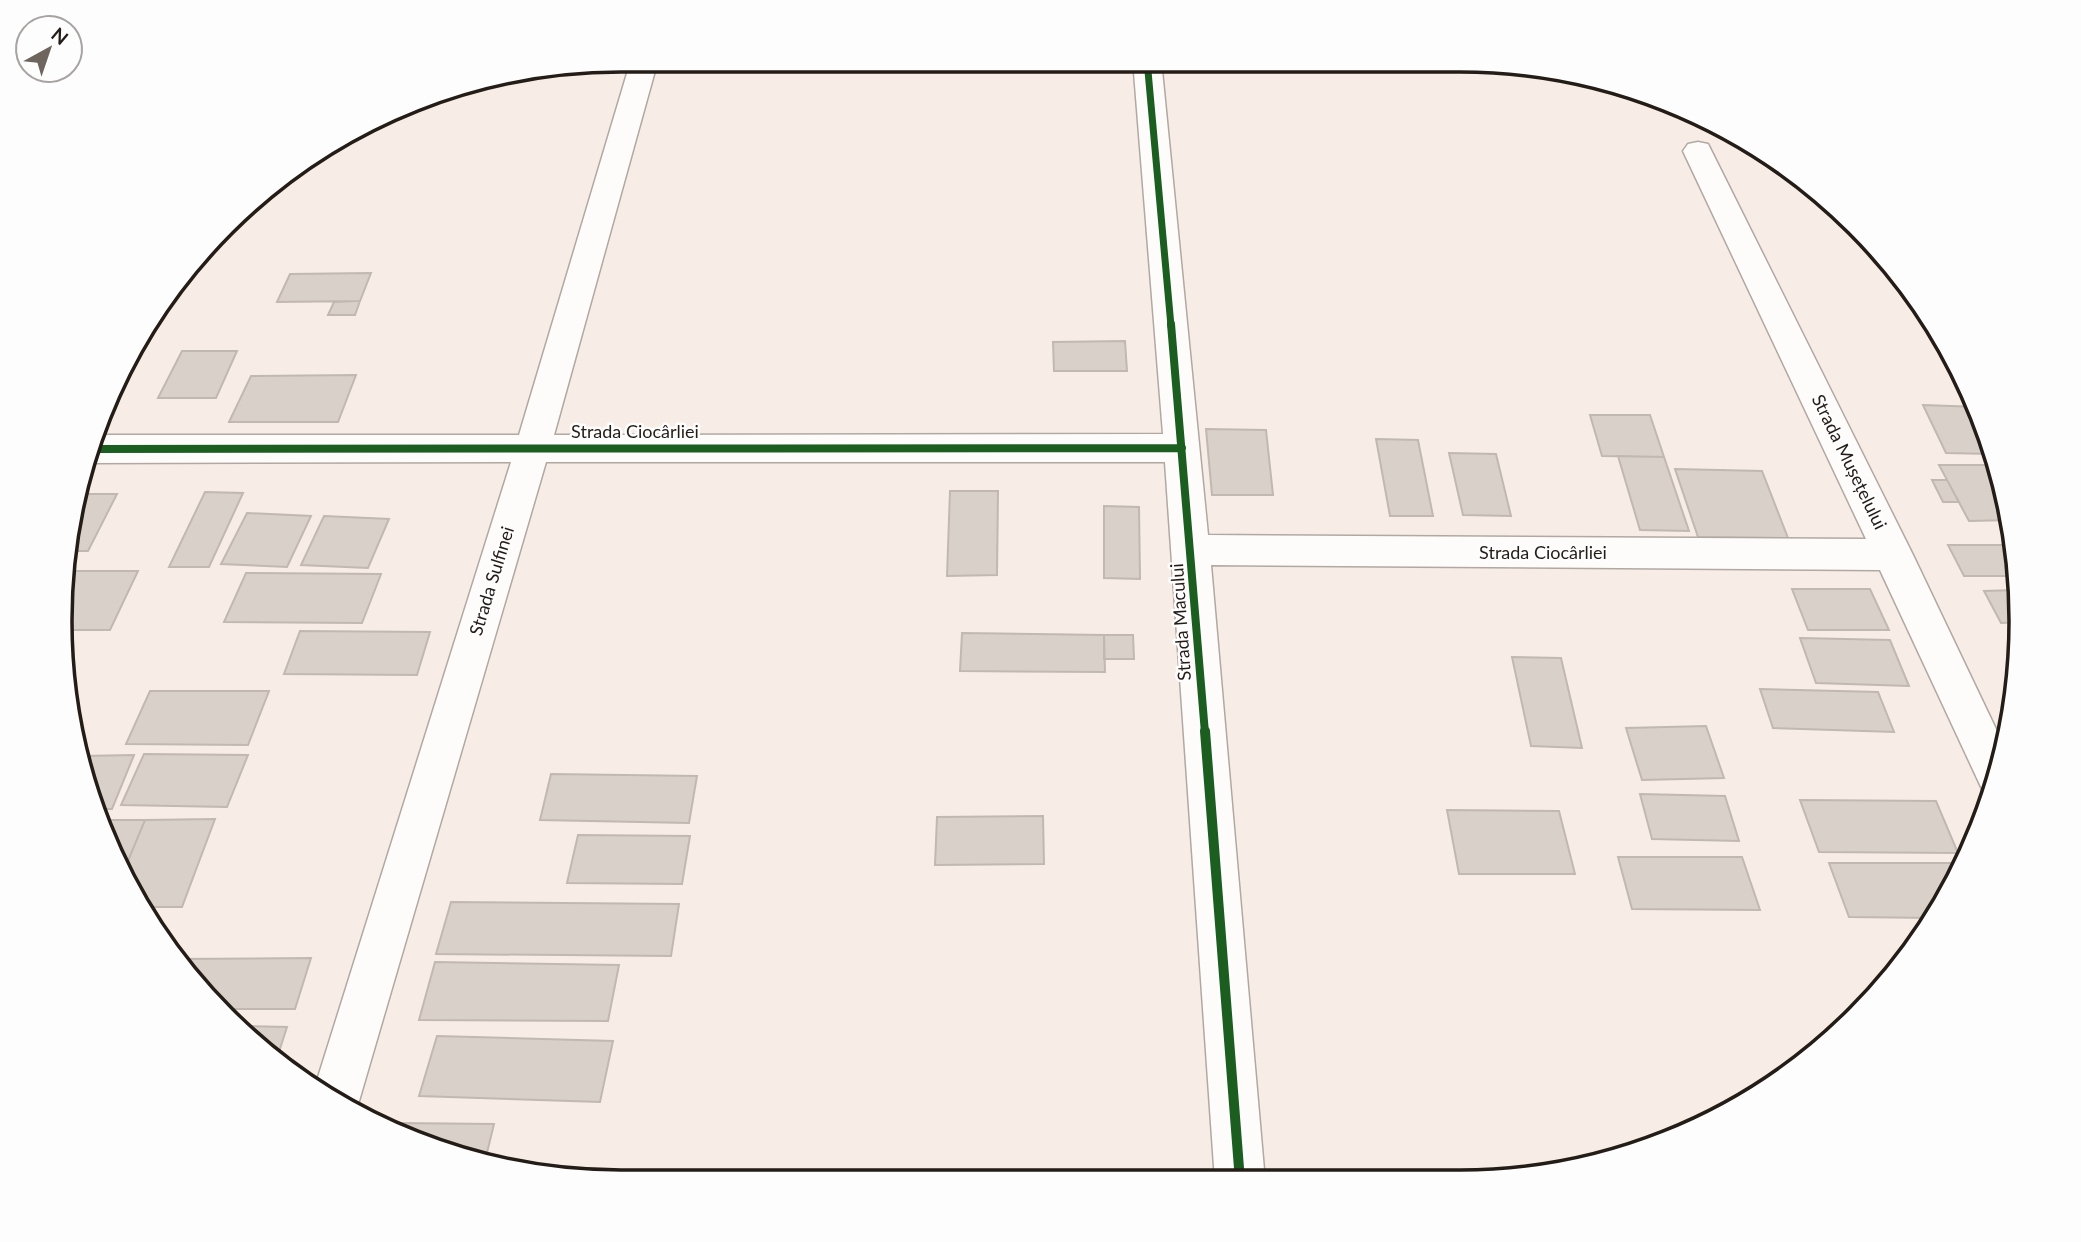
<svg xmlns="http://www.w3.org/2000/svg" width="2081" height="1242" font-family="Lato,sans-serif">
  <style>
    .building { fill: #d9d0ca; stroke: #c1b8b2; stroke-width: 2 }
    .lines { fill: none; stroke-linecap: round; stroke-linejoin: round }
    .minor-casing { stroke: #b1a8a2; stroke-width: 3 }
    .minor { fill: #fefcfb; fill-rule: evenodd }
    .cycleway-far2-casing { stroke: #fdfdfd; stroke-width: 10 }
    .cycleway-far1-casing { stroke: #fdfdfd; stroke-width: 12 }
    .cycleway-casing { stroke: #fdfdfd; stroke-width: 15 }
    .cycleway-far2 { stroke: #1b5e20; stroke-width: 7 }
    .cycleway-far1 { stroke: #1b5e20; stroke-width: 8 }
    .cycleway { stroke: #1b5e20; stroke-width: 10 }
    .labels { text-anchor: middle; stroke-width: 5; stroke-linejoin: round; paint-order: stroke }
    .street-label { font-size: 18px; fill: #241c16; stroke: #fdfdfd }
    .rim { fill: none; stroke: #241c16; stroke-width: 3.5 }
  </style>
  <rect width="100%" height="100%" fill="#f7ede6"/>
  <!-- building -->
  <path class="building" d="M 371,273 L 360,301 L 277,302 L 290,274 Z
    M 360,301 L 355,315 L 328,315 L 334,302 Z
    M 1125,341 L 1127,371 L 1054,371 L 1053,342 Z
    M 182,351 L 237,351 L 216,398 L 158,398 Z
    M 356,375 L 338,422 L 229,422 L 251,376 Z
    M 1923,405 L 1979,407 L 1993,454 L 1946,453 Z
    M 1590,415 L 1650,415 L 1664,457 L 1602,456 Z
    M 1206,429 L 1266,430 L 1273,495 L 1212,495 Z
    M 1376,439 L 1418,440 L 1433,516 L 1390,516 Z
    M 1449,453 L 1496,454 L 1511,516 L 1463,515 Z
    M 1618,456 L 1664,457 L 1689,531 L 1640,530 Z
    M 1939,465 L 1997,465 L 2012,520 L 1969,521 Z
    M 1675,469 L 1762,471 L 1788,538 L 1698,537 Z
    M 1932,480 L 1947,480 L 1959,502 L 1943,502 Z
    M 950,491 L 998,491 L 997,575 L 947,576 Z
    M 205,492 L 243,493 L 209,567 L 169,567 Z
    M 87,494 L 117,494 L 88,551 L 71,551 L 78,511 Z
    M 1104,506 L 1139,507 L 1140,579 L 1104,578 Z
    M 247,513 L 311,516 L 287,567 L 221,564 Z
    M 324,516 L 389,519 L 368,568 L 301,565 Z
    M 1948,545 L 2014,545 L 2017,576 L 1964,576 Z
    M 68,571 L 138,571 L 110,630 L 61,630 L 60,621 Z
    M 246,573 L 381,574 L 362,623 L 224,622 Z
    M 1792,589 L 1870,589 L 1889,630 L 1808,630 Z
    M 2018,590 L 2021,622 L 2001,623 L 1984,591 Z
    M 300,631 L 430,632 L 417,675 L 284,674 Z
    M 962,633 L 1104,635 L 1105,672 L 960,671 Z
    M 1104,635 L 1133,635 L 1134,659 L 1104,659 Z
    M 1800,638 L 1890,640 L 1909,686 L 1816,683 Z
    M 1512,657 L 1561,658 L 1582,748 L 1531,746 Z
    M 1760,689 L 1878,692 L 1894,732 L 1773,728 Z
    M 150,691 L 269,691 L 248,745 L 126,744 Z
    M 1706,726 L 1724,778 L 1642,780 L 1626,728 Z
    M 144,754 L 248,755 L 227,807 L 121,805 Z
    M 134,755 L 112,809 L 93,809 L 89,801 L 82,756 Z
    M 551,774 L 697,776 L 689,823 L 540,820 Z
    M 1640,794 L 1725,796 L 1739,841 L 1652,839 Z
    M 1800,800 L 1936,801 L 1958,853 L 1819,852 Z
    M 1447,810 L 1559,811 L 1575,874 L 1459,874 Z
    M 1043,816 L 1044,864 L 935,865 L 937,817 Z
    M 215,819 L 182,907 L 146,907 L 125,868 L 145,820 Z
    M 99,820 L 145,820 L 125,868 Z
    M 578,835 L 690,836 L 682,884 L 567,883 Z
    M 1618,857 L 1742,857 L 1760,910 L 1632,909 Z
    M 1829,863 L 1964,863 L 1935,918 L 1849,917 Z
    M 451,902 L 679,904 L 671,956 L 436,954 Z
    M 311,958 L 295,1009 L 225,1009 L 173,959 Z
    M 435,962 L 619,965 L 608,1021 L 419,1020 Z
    M 243,1026 L 287,1027 L 277,1058 Z
    M 437,1036 L 613,1041 L 600,1102 L 419,1096 Z
    M 397,1123 L 494,1124 L 485,1161 L 440,1153 L 395,1130 Z"/>
  <g class="lines">
    <defs>
      <path id="minor" d="M 631,60 L 658,60 L 554,435 L 1163,434 L 1133,60 L 1161,60 L 1208,535 L 1866,539 L 1683,151 L 1688,144 L 1698,142 L 1708,144 L 1913,555 L 2005,748 L 1992,792 L 1982,789 L 1880,570 L 1211,565 L 1265,1181 L 1215,1181 L 1165,462 L 546,462 L 359,1101 L 355,1111 L 314,1090 L 511,462 L 88,463 L 86,462 L 92,435 L 519,435 Z"/>
    </defs>
    <!-- minor casing -->
    <use href="#minor" class="minor-casing"/>
    <!-- minor -->
    <use href="#minor" class="minor"/>
    <defs>
      <path id="cycleway-far2" d="M 1147,60 L 1171,326"/>
      <path id="cycleway-far1" d="M 1171,324 L 1205,733
        M 88,449 L 1182,448"/>
      <path id="cycleway" d="M 1205,731 L 1240,1181"/>
    </defs>
    <!-- cycleway-far2 casing -->
    <use href="#cycleway-far2" class="cycleway-far2-casing"/>
    <!-- cycleway-far1 casing -->
    <use href="#cycleway-far1" class="cycleway-far1-casing"/>
    <!-- cycleway casing -->
    <use href="#cycleway" class="cycleway-casing"/>
    <!-- cycleway-far2 -->
    <use href="#cycleway-far2" class="cycleway-far2"/>
    <!-- cycleway-far1 -->
    <use href="#cycleway-far1" class="cycleway-far1"/>
    <!-- cycleway -->
    <use href="#cycleway" class="cycleway"/>
  </g>
  <g class="labels">
    <!-- street labels -->
    <g class="street-label">
      <text x="635" y="438">Strada Ciocârliei</text>
      <text transform="translate(1849 462) rotate(64)" y="6">Strada Mușețelului</text>
      <text x="1543" y="559">Strada Ciocârliei</text>
      <text transform="translate(492 581) rotate(-73)" y="6">Strada Sulfinei</text>
      <text transform="translate(1181 622) rotate(-94)" y="6">Strada Macului</text>
    </g>
  </g>
  <!-- crop -->
  <path d="M0 0H2081V1242H0ZM621 72H1460A549 549 0 0 1 2009 621V621A549 549 0 0 1 1460 1170H621A549 549 0 0 1 72 621V621A549 549 0 0 1 621 72Z" fill="#fdfdfd" fill-rule="evenodd"/>
  <path class="rim" d="M621 72H1460A549 549 0 0 1 2009 621V621A549 549 0 0 1 1460 1170H621A549 549 0 0 1 72 621V621A549 549 0 0 1 621 72Z"/>
  <!-- north arrow -->
  <g transform="translate(49 49) rotate(40)"><circle r="33" fill="#fdfdfd" stroke="#a6a3a1" stroke-width="2"/>
  <path d="M0-5L12 26L0 18L-12 26Z" fill="#6e655f"/>
  <text y="-10" font-size="19" font-weight="bold" text-anchor="middle" fill="#241c16">N</text>
  </g>
</svg>
